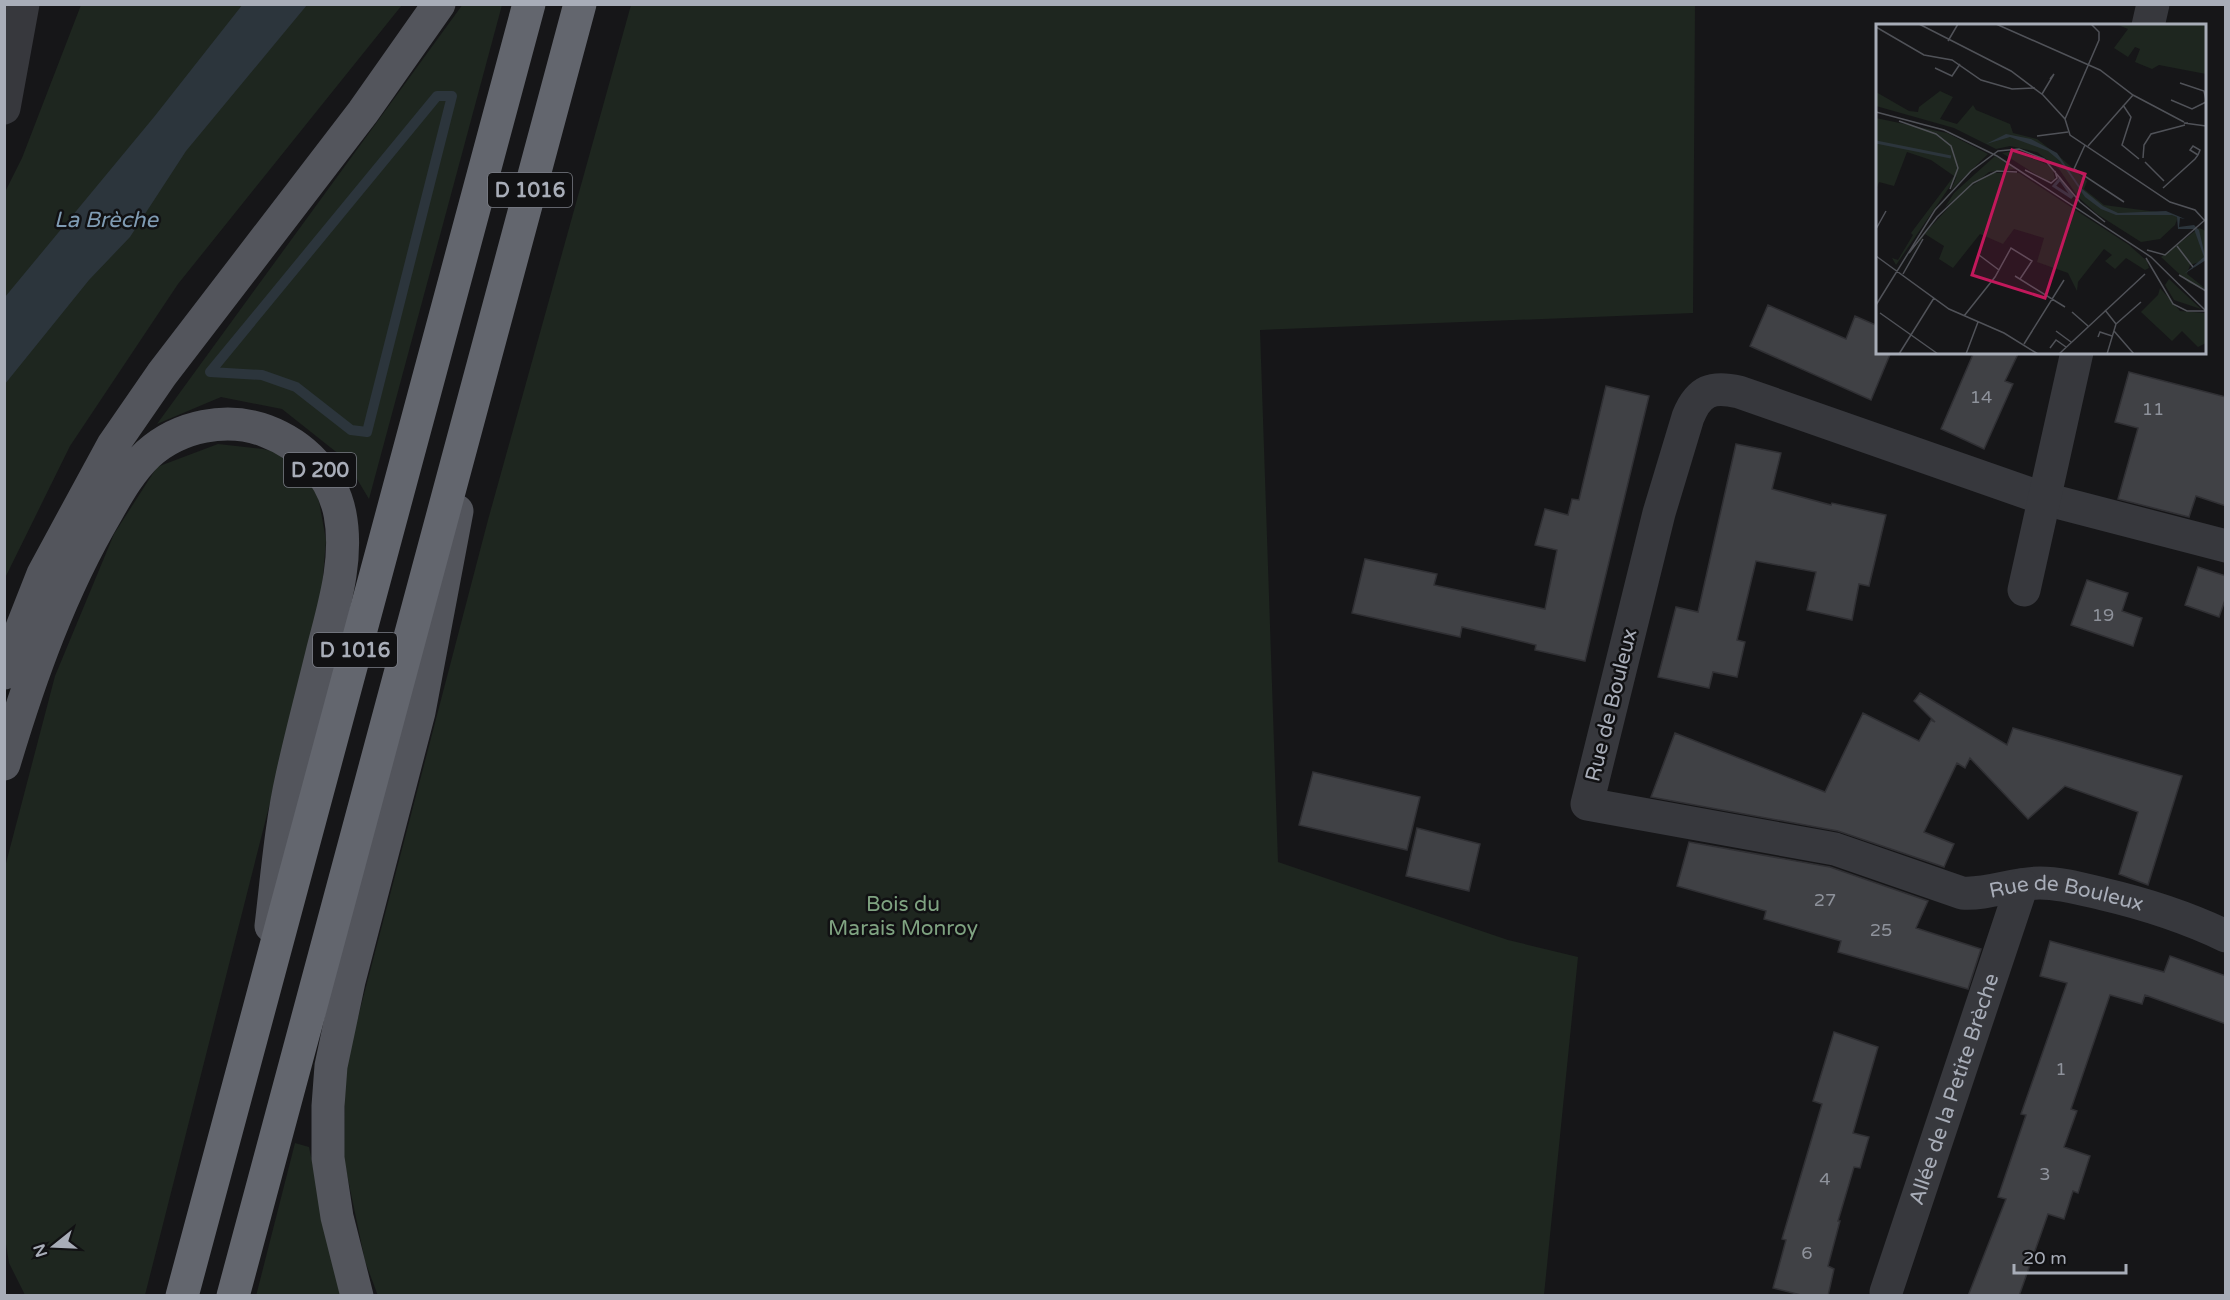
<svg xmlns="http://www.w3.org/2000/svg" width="2230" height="1300" font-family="'Varela Round',sans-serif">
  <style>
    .green { fill: #1e261f }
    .water { fill: #2c353c }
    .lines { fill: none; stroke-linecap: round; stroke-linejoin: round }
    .stream { stroke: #2c353c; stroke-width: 10 }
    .building { fill: #404145; stroke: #303034; stroke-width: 1.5 }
    .minor { stroke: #37383d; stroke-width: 33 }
    .major { stroke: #53555c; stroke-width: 33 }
    .highway { stroke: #63666e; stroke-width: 33 }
    .labels { text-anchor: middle; stroke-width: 5; stroke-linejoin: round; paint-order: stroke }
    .number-label { font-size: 18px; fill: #8e929b }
    .shield { fill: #111113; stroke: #7b7e86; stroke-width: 1.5 }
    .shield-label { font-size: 20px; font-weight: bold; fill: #a8adb8 }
    .street-label { font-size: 21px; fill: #a8adb8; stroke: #111113 }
    .park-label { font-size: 21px; fill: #7fa381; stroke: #111113 }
    .water-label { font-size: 22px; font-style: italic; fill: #7f9bb3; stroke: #111113 }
    .inset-river { fill: none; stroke: #2c353c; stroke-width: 3 }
    .inset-road { fill: none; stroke: #505258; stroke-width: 1.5 }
    .view { fill: #c2185b; fill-opacity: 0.15; stroke: #c2185b; stroke-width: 3 }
    .inset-edge { fill: none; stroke: #a8adb8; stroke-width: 3 }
  </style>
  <rect width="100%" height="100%" fill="#161618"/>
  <!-- green -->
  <path class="green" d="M 463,4 L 502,5 L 369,499 L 345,459 L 282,409 L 221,397 L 157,424 Z
    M 81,5 L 402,5 L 178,284 L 70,446 L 5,578 L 5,192 L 22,158 Z
    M 631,5 L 1695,5 L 1693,313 L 1260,330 L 1278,862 L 1508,940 L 1578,957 L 1544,1295 L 378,1296 L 365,1261 L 344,1160 L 345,1067 L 488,520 Z
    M 218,444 L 263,449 L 295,457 L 316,485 L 326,540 L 321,602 L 145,1295 L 25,1295 L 9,1263 L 4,1232 L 5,867 L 55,676 L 114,534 L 157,467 Z
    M 295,1143 L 309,1147 L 340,1295 L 256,1296 Z"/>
  <!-- water -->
  <path class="water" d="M 243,4 L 307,5 L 186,151 L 130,237 L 89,280 L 5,384 L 5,297 L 154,117 Z"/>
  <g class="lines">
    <!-- stream -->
    <path class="stream" d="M 437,96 L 452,96 L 367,432 L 351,430 L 296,387 L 262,375 L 210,372 Z"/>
  </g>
  <!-- building -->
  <path class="building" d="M 1768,305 L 1846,339 L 1855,316 L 1878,326 L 1878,352 L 1891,352 L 1871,400 L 1750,346 Z
    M 1974,352 L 2019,352 L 2005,381 L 2013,384 L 1984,449 L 1941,429 Z
    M 2129,372 L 2226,397 L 2226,506 L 2196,496 L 2189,517 L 2118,499 L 2138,428 L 2115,422 Z
    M 1606,386 L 1649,396 L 1585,661 L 1535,650 L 1536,645 L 1462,627 L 1460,637 L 1352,613 L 1365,559 L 1437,574 L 1434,585 L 1545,609 L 1557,550 L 1535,545 L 1545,509 L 1568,515 L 1572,499 L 1579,500 Z
    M 1736,444 L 1781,453 L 1772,489 L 1831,505 L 1832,503 L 1886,515 L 1869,586 L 1859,584 L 1852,620 L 1807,610 L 1816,572 L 1756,561 L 1737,640 L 1745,642 L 1737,677 L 1713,672 L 1709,688 L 1658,677 L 1676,607 L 1698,612 Z
    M 2198,567 L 2226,576 L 2226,597 L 2219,617 L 2185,605 Z
    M 2087,580 L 2128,593 L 2122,611 L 2142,618 L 2133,646 L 2071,625 Z
    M 1920,693 L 2007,745 L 2013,728 L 2182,776 L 2148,885 L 2119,874 L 2138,812 L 2065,786 L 2028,819 L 1970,758 L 1965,768 L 1957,763 L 1924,832 L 1954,844 L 1944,867 L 1838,831 L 1651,797 L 1675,733 L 1825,792 L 1863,713 L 1919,741 L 1931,720 L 1935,722 L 1914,701 Z
    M 1313,772 L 1420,797 L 1407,850 L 1299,825 Z
    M 1417,828 L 1480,844 L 1469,891 L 1406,876 Z
    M 1689,842 L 1830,867 L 1928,901 L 1916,928 L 1981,949 L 1968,989 L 1838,952 L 1841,941 L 1764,919 L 1766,911 L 1677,886 Z
    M 2050,941 L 2164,972 L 2170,956 L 2226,976 L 2226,1024 L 2145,995 L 2142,1004 L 2110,995 L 2071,1109 L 2077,1111 L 2064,1147 L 2090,1156 L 2078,1193 L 2073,1191 L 2064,1219 L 2048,1214 L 2019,1296 L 1968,1296 L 2006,1199 L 1998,1197 L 2026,1115 L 2021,1114 L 2067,983 L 2040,976 Z
    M 1834,1032 L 1878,1047 L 1853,1133 L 1869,1137 L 1860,1168 L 1854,1167 L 1838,1221 L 1840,1221 L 1828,1266 L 1834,1269 L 1828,1296 L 1805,1296 L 1773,1288 L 1786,1240 L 1782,1239 L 1822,1104 L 1813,1101 Z"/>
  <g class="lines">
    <!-- minor -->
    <g class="minor">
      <path d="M 2148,26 L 2153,4"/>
      <path d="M 4,108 L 23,4"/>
      <path id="s1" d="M 2226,546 L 2045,499 L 1739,392 C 1712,386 1699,390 1688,417 L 1659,513 L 1587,804 L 1835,849 L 1962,893 C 1988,895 2013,883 2040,883 C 2061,883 2082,889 2103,894 C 2146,904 2186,917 2226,936"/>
      <path d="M 2024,590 L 2077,352"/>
      <path id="s2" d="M 1886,1292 L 2022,885"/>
    </g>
    <!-- major -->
    <path class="major" d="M 4,673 L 43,574 L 113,445 L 162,374 L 363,112 L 439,4
      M 4,764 C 30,677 61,590 107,512 C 119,491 131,470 148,454 C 179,426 227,416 266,431 C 303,445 332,474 340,514 C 349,560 333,609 322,653 C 312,694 301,735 292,776 C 281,825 277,876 271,926
      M 357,1296 L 337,1217 L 328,1158 L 328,1106 L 331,1066 L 349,981 L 419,712 L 457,511"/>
    <!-- highway -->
    <path class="highway" d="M 182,1296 L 529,4
      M 233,1296 L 580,4"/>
  </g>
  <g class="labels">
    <!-- number labels -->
    <g class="number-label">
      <text x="1981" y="403">14</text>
      <text x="2153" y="415">11</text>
      <text x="2103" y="621">19</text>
      <text x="1825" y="906">27</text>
      <text x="1881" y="936">25</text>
      <text x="2061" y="1075">1</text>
      <text x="2045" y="1180">3</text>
      <text x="1825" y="1185">4</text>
      <text x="1807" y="1259">6</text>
    </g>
    <!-- shield labels -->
    <g class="shield">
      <rect x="488" y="173" width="84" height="34" rx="4.5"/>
      <rect x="284" y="453" width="72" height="34" rx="4.5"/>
      <rect x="313" y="633" width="84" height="34" rx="4.5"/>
    </g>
    <g class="shield-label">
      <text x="530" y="197">D 1016</text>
      <text x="320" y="477">D 200</text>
      <text x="355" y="657">D 1016</text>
    </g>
    <!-- street labels -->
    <g class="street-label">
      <text transform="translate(1611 705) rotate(-76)" y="7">Rue de Bouleux</text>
      <text dy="7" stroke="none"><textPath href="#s1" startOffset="1468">Rue de Bouleux</textPath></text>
      <text dy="7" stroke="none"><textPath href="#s2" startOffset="214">Allée de la Petite Brèche</textPath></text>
    </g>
    <!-- park labels -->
    <g class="park-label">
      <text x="903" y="911">Bois du<tspan x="903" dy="24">Marais Monroy</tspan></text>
    </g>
    <!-- water labels -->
    <g class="water-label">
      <text x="106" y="227">La Brèche</text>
    </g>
  </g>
  <!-- overview -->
  <g transform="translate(1876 24)">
    <rect width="330" height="330" fill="#161618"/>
    <path d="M 240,0 L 330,0 L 330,50 L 283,41 L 276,45 L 259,38 L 264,25 L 259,23 L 252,33 L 238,24 L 252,5 ZM 64,67 L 77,73 L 64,95 L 81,100 L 97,81 L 100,86 L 134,100 L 137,109 L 161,115 L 184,133 L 211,157 L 208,165 L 228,181 L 296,190 L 302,193 L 299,201 L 284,215 L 265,218 L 221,190 L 202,173 L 183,145 L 161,128 L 134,122 L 120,125 L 78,104 L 0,82 L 0,68 L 33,87 L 42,88 L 43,83 ZM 0,94 L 71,109 L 112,130 L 75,166 L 81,152 L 20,241 L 16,234 L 22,236 L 37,211 L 35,209 L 78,152 L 55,136 L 31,128 L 18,162 L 3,158 L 0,166 ZM 138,127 L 170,140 L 177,146 L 179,156 L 170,157 L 126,129 ZM 119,132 L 140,145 L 113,148 L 69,183 L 78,169 ZM 115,149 L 143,149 L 253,221 L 271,237 L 273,244 L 269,246 L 250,234 L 239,245 L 229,237 L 236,231 L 228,225 L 202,258 L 201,267 L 192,249 L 161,238 L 168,214 L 138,205 L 127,220 L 104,210 L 77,244 L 63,235 L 68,222 L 49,210 L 25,248 L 48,210 L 87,168 ZM 323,204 L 330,207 L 330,236 L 314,241 L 311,250 L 330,265 L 313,259 L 285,233 ZM 293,255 L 325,285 L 298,276 L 289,261 ZM 284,264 L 304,287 L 329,289 L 330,319 L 322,323 L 306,307 L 296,317 L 265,288 L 282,271 Z" fill="#1e261f"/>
    <path d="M 130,110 L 155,115 L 181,129 L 205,164 L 227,182 L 242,189 L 290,187 L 309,195 L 304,194 L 303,203 L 318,201 L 323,206 L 330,236 L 308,250 L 328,233 L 318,205 L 302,205 L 301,193 L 296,191 L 240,191 L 225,185 L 209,173 L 184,137 L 172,127 L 134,113 L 110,120 Z" fill="#2c353c"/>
    <path class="inset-river" d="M 0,118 L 75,133M 184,155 L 196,172 L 195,173 L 178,162 Z"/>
    <path class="inset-road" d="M 43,0 L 135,47 L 167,71 L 189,95 L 194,111 L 294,178 L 319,186 L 329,197M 120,0 L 224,46 L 257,71 L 308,98M 0,3 L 48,31 L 76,36 L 105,56 L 136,65 L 159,64M 72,17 L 82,0M 59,44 L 76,52 L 84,40M 304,59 L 328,67 L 330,76M 166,70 L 178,50 L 174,55M 295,76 L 316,85 L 330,78M 247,81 L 255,93 L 246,121 L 263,135M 0,88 L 68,106 L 121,132 L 275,233 L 330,287M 189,95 L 223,16 L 223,8 L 215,0M 23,97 L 60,110 L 75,122 L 82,144 L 74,165M 312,99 L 308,99 L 330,102M 161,112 L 192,108M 209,121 L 198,145 L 248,178M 212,122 L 257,71M 267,134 L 268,121 L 275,110 L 309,101M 269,138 L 288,157M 149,146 L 175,159 L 181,154 L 179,147M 287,164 L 319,135 L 322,131 L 324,126 L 317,122 L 314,126 L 322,131M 0,205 L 10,187M 301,222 L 317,243M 271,226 L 289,231 L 330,195M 33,229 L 61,193 L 97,159 L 121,147 L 141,148M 103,231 L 123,246M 0,232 L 73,285 L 128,309 L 162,330M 270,234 L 297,280 L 311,287 L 330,287M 27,250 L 47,215M 303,251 L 330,267M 139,252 L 189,283M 0,281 L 59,186 L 95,147 L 122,127 L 143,125 L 168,135 L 204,178 L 229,198M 229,286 L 240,300 L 231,330M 196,288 L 212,302M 4,289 L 62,330M 88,292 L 119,253 L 135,224 L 156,237 L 144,255M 240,300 L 265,278M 180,307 L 195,318M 238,307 L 258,330M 222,313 L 224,308 L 236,312M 148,320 L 188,256M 174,324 L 180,316 L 190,323M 23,330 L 58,274M 90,330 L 102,298M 183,330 L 269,250"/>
    <path class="view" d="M 136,126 L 209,150 L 169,274 L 96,251 Z"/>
    <rect width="330" height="330" class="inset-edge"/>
  </g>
  <!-- border -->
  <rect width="2230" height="1300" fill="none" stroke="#a8adb8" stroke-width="12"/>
  <!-- north arrow -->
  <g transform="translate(54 1246) rotate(252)" stroke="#111113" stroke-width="4.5" paint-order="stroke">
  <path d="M0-4.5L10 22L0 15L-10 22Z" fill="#a8adb8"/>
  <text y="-9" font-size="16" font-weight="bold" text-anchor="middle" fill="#a8adb8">N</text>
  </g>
  <!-- scale -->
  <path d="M2014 1264v9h112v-9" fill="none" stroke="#a8adb8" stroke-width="3"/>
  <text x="2023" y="1264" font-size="18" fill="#a8adb8" stroke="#111113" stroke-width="4.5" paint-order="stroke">20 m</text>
</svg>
